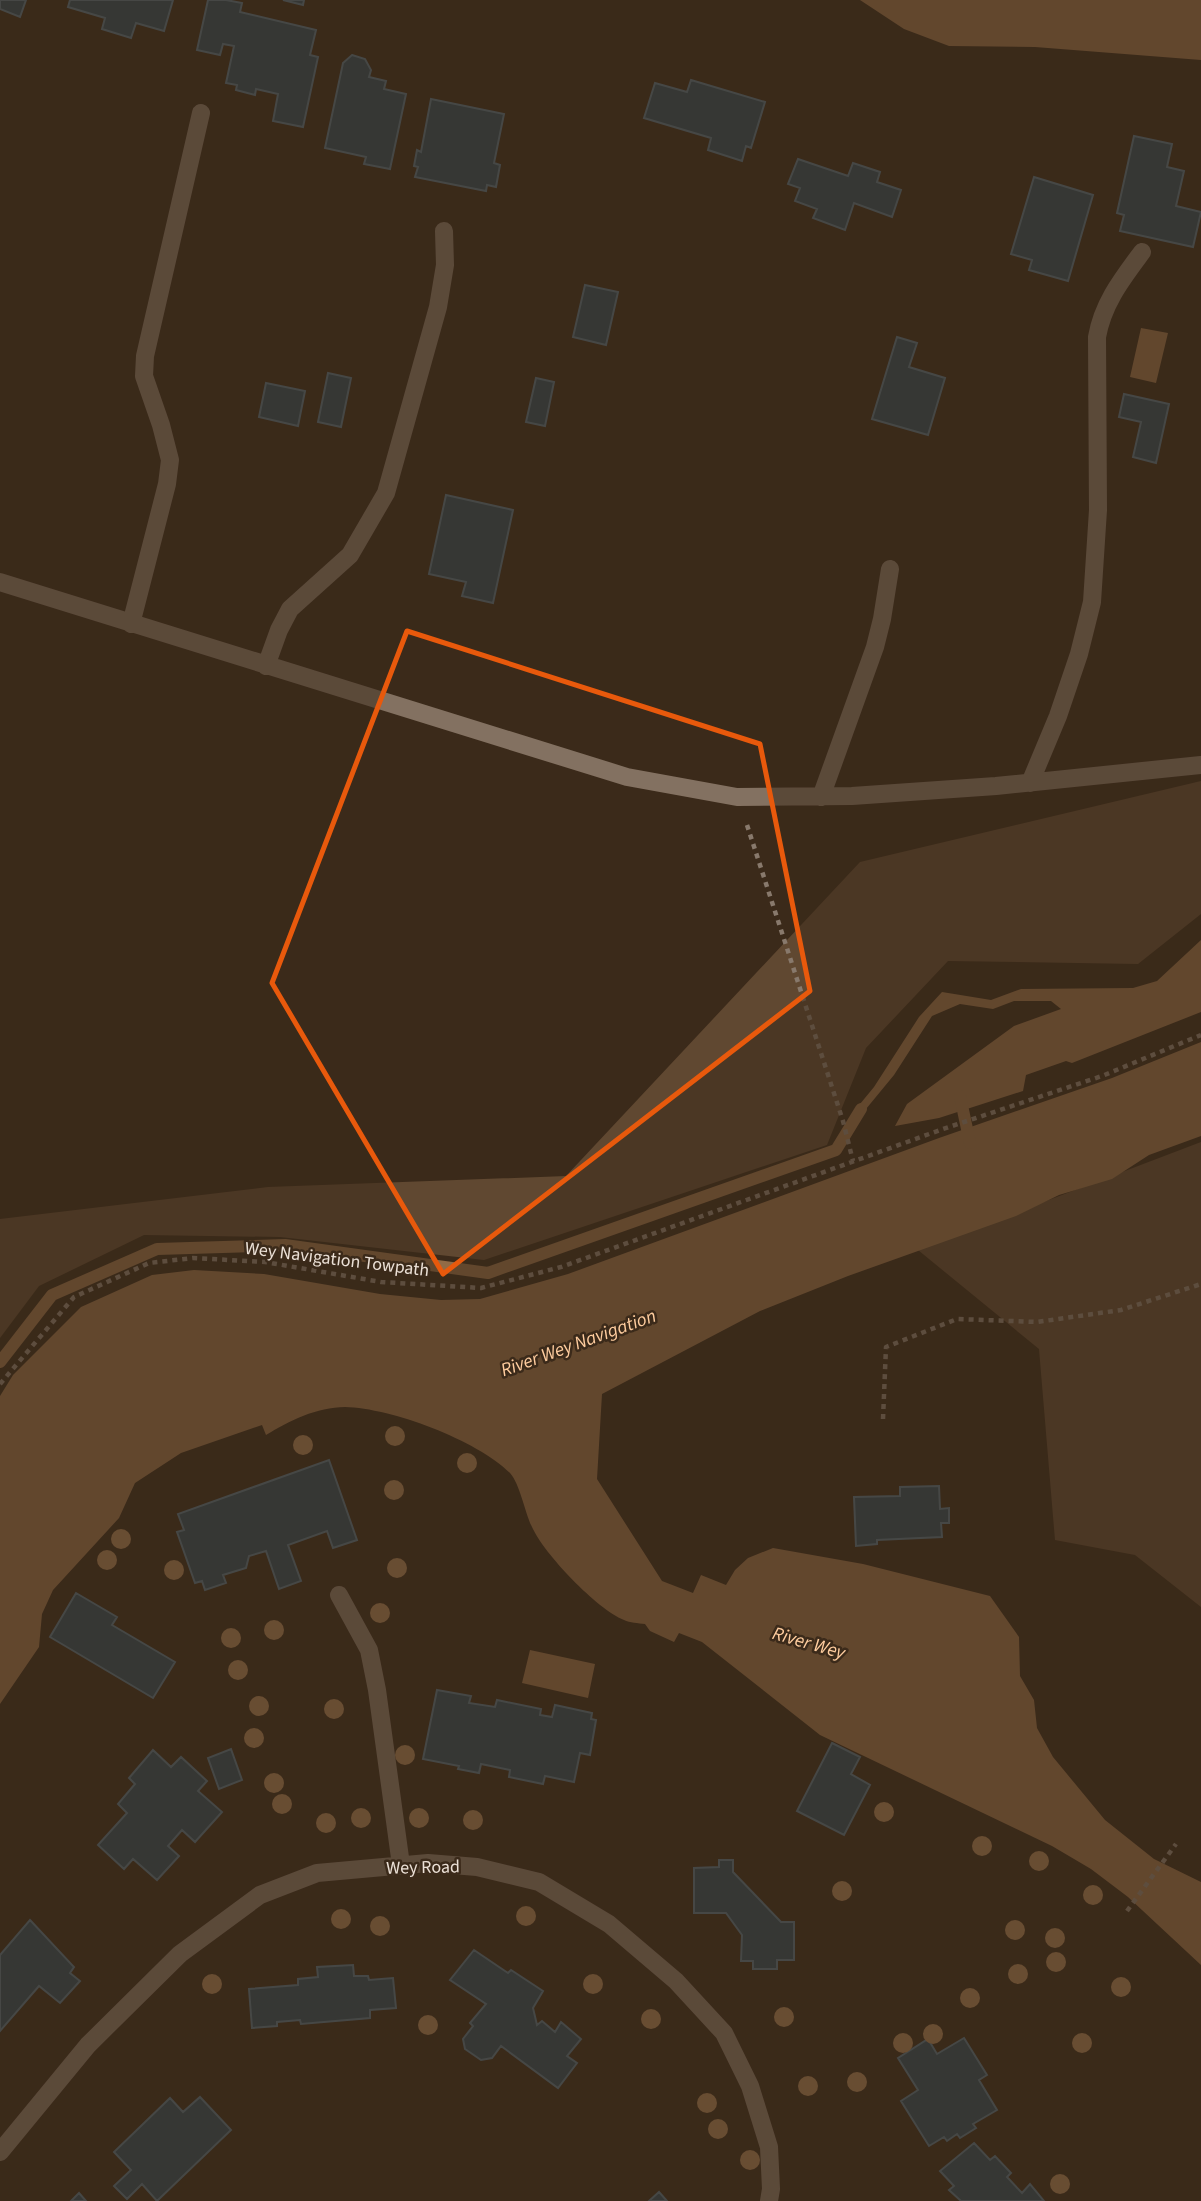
<svg xmlns="http://www.w3.org/2000/svg" width="1201" height="2201" font-family="'Source Sans 3',sans-serif">
  <style>
    .green { fill: #604831 }
    .water { fill: #926b46 }
    .lines { fill: none; stroke-linecap: round; stroke-linejoin: round }
    .stream { stroke: #926b46; stroke-width: 12 }
    .building { fill: #314855; stroke: #546c7b; stroke-width: 2 }
    .path { stroke: #88796c; stroke-width: 4.5; stroke-dasharray: 5 5; stroke-linecap: butt }
    .minor { stroke: #837161; stroke-width: 18 }
    .tree { fill: #a07850 }
    .marked { fill: none; stroke: #e8590c; stroke-width: 5; stroke-linejoin: round }
    .labels { text-anchor: middle; stroke-width: 5; stroke-linejoin: round; paint-order: stroke }
    .street-label { font-size: 18px; fill: #ebe0d6; stroke: #3b2a1a }
    .water-label { font-size: 19px; font-style: italic; fill: #ffcd9f; stroke: #3b2a1a }
  </style>
  <rect width="100%" height="100%" fill="#3b2a1a"/>
  <!-- green -->
  <path class="green" d="M 1201,781 L 1201,914 L 1138,964 L 948,961 L 866,1048 L 827,1145 L 484,1260 L 280,1237 L 144,1235 L 39,1286 L 0,1338 L 0,1219 L 268,1187 L 566,1176 L 860,862 Z
    M 1201,1142 L 1201,1607 L 1135,1555 L 1055,1540 L 1039,1349 L 918,1250 Z"/>
  <!-- water -->
  <path class="water" d="M 860,0 L 1201,0 L 1201,60 L 1035,47 L 949,46 L 904,29 Z
    M 1141,328 L 1168,333 L 1156,383 L 1130,377 Z
    M 1201,940 L 1201,1012 L 1072,1063 L 1066,1061 L 1026,1075 L 1023,1091 L 939,1118 L 895,1126 L 907,1104 L 1014,1026 L 1061,1009 L 1051,1001 L 1014,1001 L 993,1009 L 960,1004 L 932,1016 L 894,1075 L 866,1109 L 861,1109 L 860,1104 L 874,1087 L 919,1017 L 942,992 L 991,1000 L 1021,989 L 1133,988 L 1157,981 Z
    M 1201,1042 L 1201,1136 L 1149,1155 L 1112,1179 L 1059,1195 L 1016,1216 L 848,1276 L 760,1311 L 602,1394 L 597,1479 L 662,1581 L 693,1593 L 701,1575 L 726,1585 L 735,1570 L 748,1558 L 773,1548 L 863,1564 L 990,1596 L 1019,1637 L 1020,1676 L 1034,1700 L 1037,1728 L 1053,1757 L 1105,1820 L 1154,1859 L 1201,1882 L 1201,1965 L 1128,1897 L 1091,1869 L 1052,1846 L 820,1735 L 702,1642 L 679,1633 L 674,1642 L 650,1631 L 645,1624 C 638,1623 630,1623 624,1620 C 597,1609 544,1554 532,1527 C 525,1513 520,1484 510,1473 C 477,1440 391,1408 345,1407 C 317,1407 289,1421 266,1435 L 262,1425 L 181,1453 L 135,1483 L 119,1518 L 53,1590 L 42,1614 L 39,1647 L 0,1704 L 0,1396 L 13,1375 L 81,1307 L 152,1275 L 194,1270 L 264,1274 L 380,1294 L 441,1300 L 480,1299 L 568,1274 L 939,1138 L 1112,1078 Z
    M 530,1650 L 595,1664 L 588,1698 L 522,1683 Z"/>
  <g class="lines">
    <!-- stream -->
    <path class="stream" d="M 960,1096 L 970,1143
      M 0,1362 L 52,1295 L 157,1249 L 285,1245 L 488,1273 L 836,1150 L 861,1109"/>
  </g>
  <!-- building -->
  <path class="building" d="M 0,0 L 26,0 L 20,17 L 0,9 Z
    M 70,0 L 173,0 L 164,31 L 136,23 L 131,38 L 102,29 L 105,18 L 68,7 Z
    M 208,0 L 226,0 L 242,3 L 240,12 L 316,30 L 310,55 L 318,57 L 303,127 L 273,121 L 278,94 L 256,89 L 255,95 L 236,90 L 237,85 L 226,83 L 234,46 L 223,44 L 220,55 L 197,50 Z
    M 283,0 L 304,0 L 303,5 Z
    M 352,55 L 365,59 L 371,70 L 369,77 L 386,81 L 384,89 L 406,94 L 390,169 L 364,164 L 366,157 L 325,148 L 343,63 Z
    M 691,80 L 765,102 L 751,148 L 746,146 L 742,161 L 708,150 L 711,138 L 644,118 L 655,83 L 687,92 Z
    M 431,99 L 504,114 L 494,163 L 500,165 L 496,187 L 487,185 L 486,191 L 415,177 L 418,167 L 414,166 L 417,150 L 421,152 Z
    M 1134,136 L 1172,144 L 1167,167 L 1184,171 L 1176,206 L 1201,212 L 1193,247 L 1120,231 L 1124,215 L 1117,213 Z
    M 798,159 L 848,176 L 853,163 L 880,172 L 877,182 L 901,190 L 892,217 L 854,203 L 845,230 L 813,218 L 817,209 L 795,201 L 800,188 L 788,184 Z
    M 1034,177 L 1093,195 L 1068,281 L 1029,270 L 1032,260 L 1011,254 Z
    M 585,285 L 618,292 L 606,345 L 573,337 Z
    M 897,337 L 917,343 L 909,367 L 945,378 L 928,435 L 872,419 Z
    M 328,373 L 351,378 L 341,427 L 318,422 Z
    M 536,378 L 554,382 L 545,426 L 526,422 Z
    M 266,383 L 305,391 L 298,426 L 259,417 Z
    M 1124,394 L 1169,404 L 1156,463 L 1133,457 L 1141,422 L 1119,417 Z
    M 446,495 L 513,510 L 493,603 L 462,596 L 466,582 L 429,574 Z
    M 329,1460 L 357,1540 L 333,1548 L 327,1531 L 288,1545 L 301,1581 L 279,1589 L 266,1551 L 249,1556 L 246,1568 L 223,1575 L 226,1583 L 205,1590 L 202,1581 L 195,1583 L 177,1532 L 184,1530 L 178,1514 Z
    M 939,1486 L 940,1509 L 949,1508 L 949,1523 L 941,1523 L 942,1537 L 877,1540 L 877,1544 L 856,1546 L 854,1497 L 900,1496 L 900,1487 Z
    M 76,1593 L 117,1617 L 112,1625 L 175,1662 L 153,1698 L 50,1637 Z
    M 437,1690 L 471,1696 L 469,1703 L 495,1707 L 497,1700 L 541,1709 L 540,1715 L 552,1717 L 555,1705 L 592,1713 L 591,1719 L 596,1720 L 590,1755 L 580,1753 L 574,1782 L 545,1776 L 543,1784 L 509,1777 L 510,1770 L 481,1764 L 479,1773 L 458,1769 L 459,1766 L 423,1759 Z
    M 832,1743 L 860,1757 L 851,1774 L 870,1785 L 844,1835 L 797,1811 Z
    M 231,1749 L 242,1780 L 219,1789 L 208,1758 Z
    M 153,1750 L 171,1767 L 181,1757 L 207,1781 L 198,1791 L 222,1812 L 195,1842 L 182,1830 L 168,1846 L 179,1856 L 157,1880 L 133,1859 L 124,1869 L 98,1845 L 127,1813 L 118,1804 L 135,1784 L 129,1778 Z
    M 719,1860 L 733,1860 L 733,1872 L 781,1922 L 794,1922 L 794,1960 L 777,1960 L 777,1969 L 753,1969 L 753,1961 L 741,1961 L 742,1935 L 726,1913 L 694,1913 L 694,1868 L 719,1867 Z
    M 30,1920 L 74,1967 L 70,1973 L 80,1981 L 60,2003 L 39,1986 L 0,2031 L 0,1955 Z
    M 474,1950 L 508,1973 L 511,1970 L 543,1991 L 533,2008 L 537,2025 L 542,2021 L 555,2032 L 561,2022 L 581,2039 L 567,2056 L 577,2063 L 558,2088 L 501,2046 L 492,2058 L 481,2060 L 465,2049 L 463,2039 L 473,2026 L 470,2023 L 486,2004 L 450,1980 Z
    M 353,1965 L 354,1976 L 368,1976 L 369,1980 L 393,1978 L 396,2008 L 370,2010 L 370,2018 L 301,2024 L 300,2020 L 277,2022 L 277,2026 L 252,2028 L 249,1989 L 298,1985 L 298,1979 L 318,1977 L 317,1967 Z
    M 964,2038 L 987,2075 L 979,2080 L 997,2110 L 973,2124 L 976,2128 L 960,2138 L 957,2134 L 947,2141 L 944,2137 L 929,2146 L 901,2101 L 918,2090 L 898,2058 L 928,2039 L 937,2054 Z
    M 200,2097 L 231,2130 L 157,2201 L 142,2184 L 127,2199 L 114,2186 L 131,2170 L 114,2152 L 170,2098 L 183,2112 Z
    M 974,2143 L 990,2160 L 995,2156 L 1011,2173 L 1007,2177 L 1022,2193 L 1030,2184 L 1044,2201 L 961,2201 L 949,2190 L 954,2186 L 940,2171 Z
    M 659,2192 L 667,2201 L 649,2201 Z
    M 79,2193 L 86,2201 L 71,2201 Z"/>
  <g class="lines">
    <!-- path -->
    <path class="path" d="M 747,825 L 843,1121 L 853,1161
      M 0,1384 L 74,1297 L 149,1263 L 193,1258 L 265,1262 L 381,1282 L 481,1288 L 561,1267 L 943,1129 L 1102,1076 L 1201,1035
      M 883,1419 L 886,1347 L 957,1319 L 1037,1322 L 1121,1310 L 1201,1284
      M 1127,1911 L 1176,1844"/>
    <!-- minor -->
    <path class="minor" d="M 0,582 L 627,777 L 737,797 L 852,796 L 996,786 L 1201,765
      M 131,624 L 167,484 L 170,460 L 161,425 L 144,376 L 145,356 L 201,113
      M 266,666 L 279,630 L 290,609 L 350,555 L 386,493 L 438,307 L 445,265 L 444,231
      M 1030,783 L 1058,716 L 1079,654 L 1092,602 L 1098,510 L 1097,337 C 1103,303 1122,279 1142,252
      M 821,797 L 875,647 L 882,619 L 890,569
      M 339,1595 L 369,1650 L 377,1690 L 401,1865
      M 0,2152 L 88,2045 L 180,1954 L 260,1895 L 317,1873 L 428,1863 L 477,1867 L 539,1882 L 609,1924 L 676,1981 L 724,2033 L 750,2086 L 769,2147 L 771,2189 L 769,2201"/>
  </g>
  <!-- trees -->
  <g class="tree">
    <circle cx="395" cy="1436" r="10"/>
    <circle cx="303" cy="1445" r="10"/>
    <circle cx="467" cy="1463" r="10"/>
    <circle cx="394" cy="1490" r="10"/>
    <circle cx="121" cy="1539" r="10"/>
    <circle cx="107" cy="1560" r="10"/>
    <circle cx="397" cy="1568" r="10"/>
    <circle cx="174" cy="1570" r="10"/>
    <circle cx="380" cy="1613" r="10"/>
    <circle cx="274" cy="1630" r="10"/>
    <circle cx="231" cy="1638" r="10"/>
    <circle cx="238" cy="1670" r="10"/>
    <circle cx="259" cy="1706" r="10"/>
    <circle cx="334" cy="1709" r="10"/>
    <circle cx="254" cy="1738" r="10"/>
    <circle cx="405" cy="1755" r="10"/>
    <circle cx="274" cy="1783" r="10"/>
    <circle cx="282" cy="1804" r="10"/>
    <circle cx="884" cy="1812" r="10"/>
    <circle cx="361" cy="1818" r="10"/>
    <circle cx="419" cy="1818" r="10"/>
    <circle cx="473" cy="1820" r="10"/>
    <circle cx="326" cy="1823" r="10"/>
    <circle cx="982" cy="1846" r="10"/>
    <circle cx="1039" cy="1861" r="10"/>
    <circle cx="842" cy="1891" r="10"/>
    <circle cx="1093" cy="1895" r="10"/>
    <circle cx="526" cy="1916" r="10"/>
    <circle cx="341" cy="1919" r="10"/>
    <circle cx="380" cy="1926" r="10"/>
    <circle cx="1015" cy="1930" r="10"/>
    <circle cx="1055" cy="1938" r="10"/>
    <circle cx="1056" cy="1962" r="10"/>
    <circle cx="1018" cy="1974" r="10"/>
    <circle cx="212" cy="1984" r="10"/>
    <circle cx="593" cy="1984" r="10"/>
    <circle cx="1121" cy="1987" r="10"/>
    <circle cx="970" cy="1998" r="10"/>
    <circle cx="784" cy="2017" r="10"/>
    <circle cx="651" cy="2019" r="10"/>
    <circle cx="428" cy="2025" r="10"/>
    <circle cx="933" cy="2034" r="10"/>
    <circle cx="903" cy="2043" r="10"/>
    <circle cx="1082" cy="2043" r="10"/>
    <circle cx="857" cy="2082" r="10"/>
    <circle cx="808" cy="2086" r="10"/>
    <circle cx="707" cy="2103" r="10"/>
    <circle cx="718" cy="2129" r="10"/>
    <circle cx="750" cy="2160" r="10"/>
    <circle cx="1060" cy="2184" r="10"/>
  </g>
  <!-- marked area -->
  <path d="M0 0H1201V2201H0ZM 407,631 L 760,744 L 810,991 L 443,1274 L 272,983 Z" fill="#3b2a1a" fill-opacity=".55" fill-rule="evenodd"/>
  <path class="marked" d="M 407,631 L 760,744 L 810,991 L 443,1274 L 272,983 Z"/>
  <g class="labels">
    <!-- street labels -->
    <g class="street-label">
      <text transform="translate(337 1259) rotate(7)" y="6">Wey Navigation Towpath</text>
      <text transform="translate(423 1867) rotate(-1)" y="6">Wey Road</text>
    </g>
    <!-- water labels -->
    <g class="water-label">
      <text transform="translate(578 1342) rotate(-20)" y="7">River Wey Navigation</text>
      <text transform="translate(809 1642) rotate(16)" y="7">River Wey</text>
    </g>
  </g>
</svg>
